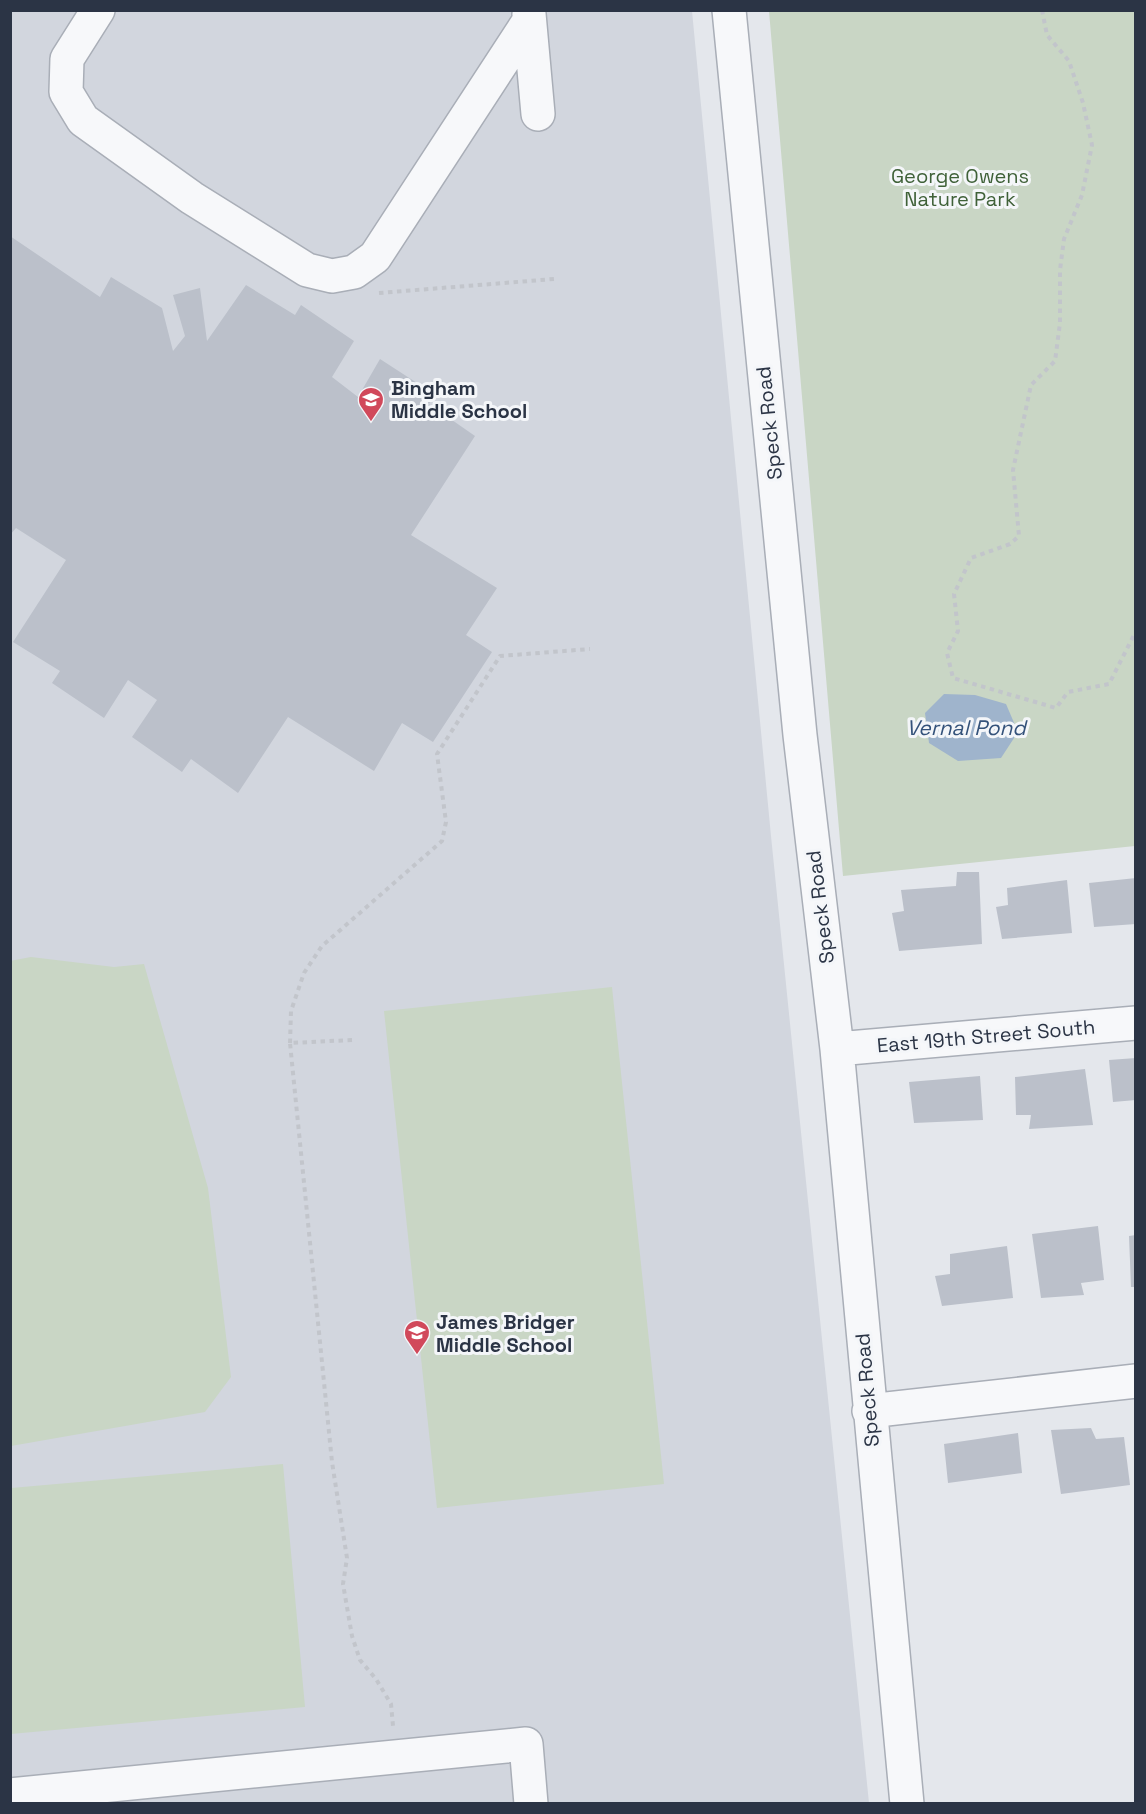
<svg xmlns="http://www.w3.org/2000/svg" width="1146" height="1814" font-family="'Space Grotesk',sans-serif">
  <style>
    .built { fill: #d2d6de }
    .green { fill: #c9d6c5 }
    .water { fill: #9fb4cc }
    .building { fill: #bbc0ca }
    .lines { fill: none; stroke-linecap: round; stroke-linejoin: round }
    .minor-casing { stroke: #a9aeb7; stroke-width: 36 }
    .path { stroke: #c2c5cb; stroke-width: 4; stroke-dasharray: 4.5 4.5; stroke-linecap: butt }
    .minor { stroke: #f7f8fa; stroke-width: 33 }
    .labels { text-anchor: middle; stroke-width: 6; stroke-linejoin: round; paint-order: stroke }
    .park-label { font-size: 20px; fill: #3f6138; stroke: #f4f6f9 }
    .poi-label { font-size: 20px; font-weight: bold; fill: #2b3445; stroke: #f4f6f9; text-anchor: start }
    .street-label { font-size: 20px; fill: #2b3445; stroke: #f4f6f9 }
    .water-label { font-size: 21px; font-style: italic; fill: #34527a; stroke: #f4f6f9 }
  </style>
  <rect width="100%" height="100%" fill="#e4e7ec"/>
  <!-- built -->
  <path class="built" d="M 11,11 L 692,11 L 771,836 L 869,1803 L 11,1804 Z"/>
  <!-- green -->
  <path class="green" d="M 769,11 L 1135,11 L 1135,846 L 843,876 Z
    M 31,957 L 114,967 L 144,964 L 208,1188 L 231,1377 L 205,1412 L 11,1446 L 10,961 Z
    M 612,987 L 664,1484 L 437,1508 L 384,1011 Z
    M 283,1464 L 305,1707 L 11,1734 L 11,1488 Z"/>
  <!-- water -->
  <path class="water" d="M 944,694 L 975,695 L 1006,704 L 1018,732 L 1001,758 L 958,761 L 929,743 L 925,713 Z"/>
  <!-- building -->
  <path class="building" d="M 10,236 L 100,297 L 111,277 L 162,308 L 173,351 L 185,336 L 173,295 L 200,288 L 207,341 L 246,285 L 295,315 L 301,305 L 354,341 L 332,377 L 358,397 L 380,359 L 434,394 L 429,404 L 475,436 L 411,535 L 497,588 L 466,635 L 492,652 L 433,742 L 402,723 L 374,771 L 288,717 L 238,793 L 191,759 L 182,772 L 132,737 L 157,700 L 128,680 L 104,718 L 52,683 L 60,671 L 13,642 L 66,560 L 16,528 L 10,535 Z
    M 957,872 L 979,872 L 982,944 L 899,951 L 892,913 L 904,911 L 901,890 L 956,886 Z
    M 1136,878 L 1136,924 L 1094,927 L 1089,883 Z
    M 1067,880 L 1072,933 L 1002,939 L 996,907 L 1008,905 L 1007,888 Z
    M 1136,1058 L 1136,1100 L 1113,1102 L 1109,1060 Z
    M 1085,1069 L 1093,1125 L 1029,1129 L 1031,1115 L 1016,1115 L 1015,1077 Z
    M 980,1076 L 983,1120 L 914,1123 L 909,1082 Z
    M 1098,1226 L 1104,1280 L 1081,1283 L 1084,1295 L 1041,1298 L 1032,1234 Z
    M 1136,1235 L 1136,1287 L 1131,1287 L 1129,1236 Z
    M 1007,1246 L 1013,1298 L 942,1306 L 935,1276 L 950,1274 L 950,1254 Z
    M 1091,1428 L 1096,1439 L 1124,1437 L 1130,1485 L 1061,1494 L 1051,1430 Z
    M 1018,1433 L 1022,1473 L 948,1483 L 944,1444 Z"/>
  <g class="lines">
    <defs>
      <path id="minor" d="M 98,10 L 67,59 L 66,92 L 83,120 L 192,198 L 307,270 L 332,276 L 354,272 L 375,257 L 529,21
        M 729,10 L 800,735 L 837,1049 L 907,1804
        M 529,14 L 538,114
        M 837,1049 L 1136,1023
        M 869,1411 L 1136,1381
        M 10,1795 L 526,1744 L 531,1804"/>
    </defs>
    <!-- minor casing -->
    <use href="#minor" class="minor-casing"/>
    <!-- path -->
    <path class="path" d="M 1042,10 L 1047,35 L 1069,61 L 1083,103 L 1092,145 L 1082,195 L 1064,239 L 1060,270 L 1060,323 L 1055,361 L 1031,385 L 1013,470 L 1019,536 L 1010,544 L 971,558 L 954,594 L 958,631 L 947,653 L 953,678 L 1056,708 L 1068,692 L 1109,684 L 1136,631
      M 379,293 L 554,279
      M 352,1040 L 290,1043 L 332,1462 L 347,1558 L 343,1584 L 352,1636 L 360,1660 L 376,1679 L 391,1704 L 393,1726
      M 290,1043 L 291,1011 L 304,973 L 322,946 L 442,841 L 446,822 L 437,754 L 500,656 L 590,649"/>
    <!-- minor -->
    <use href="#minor" class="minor"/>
  </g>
  <!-- icons -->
  <defs>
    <symbol id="school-pin" viewBox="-11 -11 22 30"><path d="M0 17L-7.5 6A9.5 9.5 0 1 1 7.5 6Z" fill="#d1495b" stroke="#f4f6f9"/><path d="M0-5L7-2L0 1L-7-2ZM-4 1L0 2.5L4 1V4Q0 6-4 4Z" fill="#fff"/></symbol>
  </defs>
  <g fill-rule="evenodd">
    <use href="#school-pin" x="356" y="385" width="30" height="40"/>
    <use href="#school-pin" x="402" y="1318" width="30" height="40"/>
  </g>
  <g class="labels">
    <!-- park labels -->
    <g class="park-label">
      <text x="960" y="183">George Owens<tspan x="960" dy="23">Nature Park</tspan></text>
    </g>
    <!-- poi labels -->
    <g class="poi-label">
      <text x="391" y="395">Bingham<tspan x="391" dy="23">Middle School</tspan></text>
      <text x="436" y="1329">James Bridger<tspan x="436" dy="23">Middle School</tspan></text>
    </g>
    <!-- street labels -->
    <g class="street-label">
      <text transform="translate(769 423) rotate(-96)" y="7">Speck Road</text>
      <text transform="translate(820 907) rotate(-97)" y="7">Speck Road</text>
      <text transform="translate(986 1036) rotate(-5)" y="7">East 19th Street South</text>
      <text transform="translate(867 1390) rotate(-95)" y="7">Speck Road</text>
    </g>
    <!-- water labels -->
    <g class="water-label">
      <text x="966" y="735">Vernal Pond</text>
    </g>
  </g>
  <!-- border -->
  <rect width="1146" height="1814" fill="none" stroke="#2b3445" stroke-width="24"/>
</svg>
